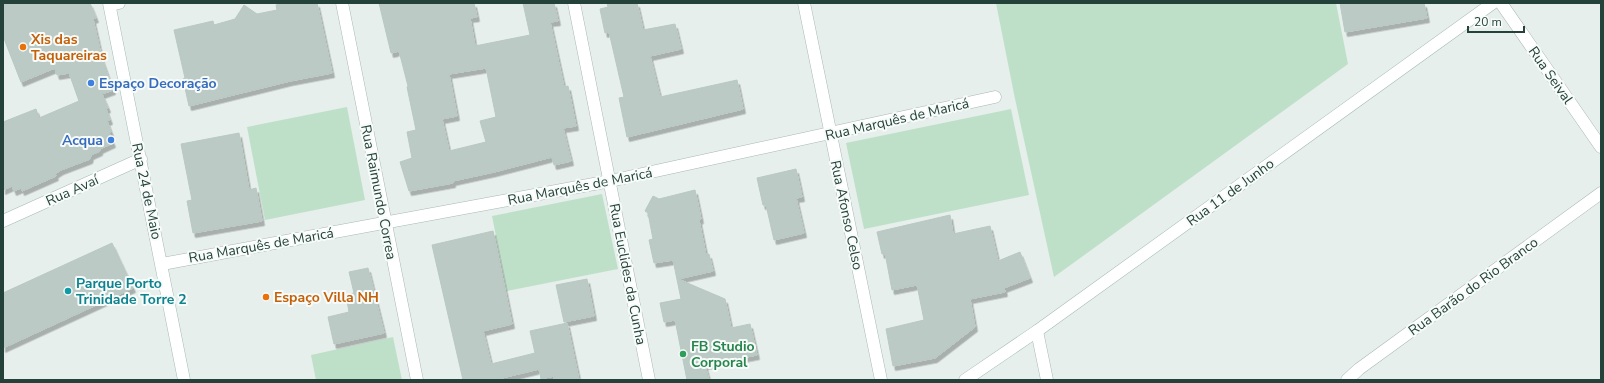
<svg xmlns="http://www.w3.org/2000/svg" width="1604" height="383" font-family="'Nunito Sans',sans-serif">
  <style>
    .green { fill: #bfe0c8 }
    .building { fill: #bbcac4; stroke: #b8c9c2; fill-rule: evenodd; filter: url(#shadow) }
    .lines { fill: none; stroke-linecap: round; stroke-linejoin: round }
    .street-casing { stroke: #a8b8b2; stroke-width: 13 }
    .secondary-casing { stroke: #a4bbb3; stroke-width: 13 }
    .street { stroke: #fff; stroke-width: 12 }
    .secondary { stroke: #fff; stroke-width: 12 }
    .food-dot { fill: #e8710a; stroke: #f7fbf9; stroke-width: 1.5 }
    .shop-dot { fill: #3f7fe0; stroke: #f7fbf9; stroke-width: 1.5 }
    .culture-dot { fill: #0f9aa8; stroke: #f7fbf9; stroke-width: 1.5 }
    .leisure-dot { fill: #2e9e5b; stroke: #f7fbf9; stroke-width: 1.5 }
    .labels { text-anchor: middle; stroke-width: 4; stroke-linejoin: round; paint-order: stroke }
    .food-label { font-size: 14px; font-weight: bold; fill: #c56008; stroke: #f7fbf9; text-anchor: start }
    .street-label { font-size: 14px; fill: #24423a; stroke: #f7fbf9 }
    .shop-label { font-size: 14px; font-weight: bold; fill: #366cbe; stroke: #f7fbf9; text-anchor: start }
    .culture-label { font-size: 14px; font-weight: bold; fill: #0d838f; stroke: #f7fbf9; text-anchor: start }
    .leisure-label { font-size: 14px; font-weight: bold; fill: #27864d; stroke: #f7fbf9; text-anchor: start }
  </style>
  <defs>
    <filter id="shadow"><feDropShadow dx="2.5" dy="4.5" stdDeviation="0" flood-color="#0004"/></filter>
  </defs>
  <rect width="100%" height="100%" fill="#e6efeb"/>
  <!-- green -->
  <path class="green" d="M 996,3 L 1336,3 L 1348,64 L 1054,277 L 1014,94 Z
    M 347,107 L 365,200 L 265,220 L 247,127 Z
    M 1011,109 L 1029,195 L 864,229 L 846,143 Z
    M 602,194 L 618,269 L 507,291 L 492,216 Z
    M 393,337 L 402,380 L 316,380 L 311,355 Z"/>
  <!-- building -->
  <path class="building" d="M 3,3 L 90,3 L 96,18 L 93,19 L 102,59 L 113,90 L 102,94 L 108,108 L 106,109 L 110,120 L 107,121 L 111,132 L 109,133 L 113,143 L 100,149 L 100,151 L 91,155 L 90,159 L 61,170 L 55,174 L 56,176 L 22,191 L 21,188 L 14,191 L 12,186 L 3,190 L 3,122 L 36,109 L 39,118 L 79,101 L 69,73 L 57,75 L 55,68 L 21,82 L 3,36 Z
    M 284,3 L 317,3 L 332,73 L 290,81 L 189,106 L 183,79 L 185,78 L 174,30 L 213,21 L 214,25 L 235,19 L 244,5 L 257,14 L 277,10 L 276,5 Z
    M 379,3 L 474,3 L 477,17 L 470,18 L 475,46 L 530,35 L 523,3 L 554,3 L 558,21 L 550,22 L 564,87 L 568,86 L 576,126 L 563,128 L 571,161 L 554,165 L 552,157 L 494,172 L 453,181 L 453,183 L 409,191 L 400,162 L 412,158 L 407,132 L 416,130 L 407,87 L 408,86 L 399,51 L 391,53 ZM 486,68 L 496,117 L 480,121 L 486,142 L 449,151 L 442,119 L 457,116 L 449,74 Z
    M 607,3 L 637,3 L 643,30 L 675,24 L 681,49 L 650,56 L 660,97 L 737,80 L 743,109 L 627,137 L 619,98 L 624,97 L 609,32 L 605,33 L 600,9 L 608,7 Z
    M 1340,3 L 1424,3 L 1427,18 L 1345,32 Z
    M 239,133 L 249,190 L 256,188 L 262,221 L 193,233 L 187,201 L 192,200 L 181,144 Z
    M 796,169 L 802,197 L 796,198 L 804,233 L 774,240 L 766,205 L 763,205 L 757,178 Z
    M 695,190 L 701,219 L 699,220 L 706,255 L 709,254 L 713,271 L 678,279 L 725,299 L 731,328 L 750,324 L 757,355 L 705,365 L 709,380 L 687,380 L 675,320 L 664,322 L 660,303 L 681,299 L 673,260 L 654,263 L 649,240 L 653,239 L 648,213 L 645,211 L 653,196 L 659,199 Z
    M 950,215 L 953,234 L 990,226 L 998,261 L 1020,252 L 1030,278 L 1004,288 L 1005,292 L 970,299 L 975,327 L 935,358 L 893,366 L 886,329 L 924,320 L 917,285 L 892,290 L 885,253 L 882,254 L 877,232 Z
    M 493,231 L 512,324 L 483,331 L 491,364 L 535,353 L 530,331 L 567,323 L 579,380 L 554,380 L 554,376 L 541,379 L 539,369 L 494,380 L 463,380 L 432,245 Z
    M 112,243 L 133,288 L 3,348 L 3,293 Z
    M 368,268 L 384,333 L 334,344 L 328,317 L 349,312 L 346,295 L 354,293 L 349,272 Z
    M 587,279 L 594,316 L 564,322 L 556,285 Z"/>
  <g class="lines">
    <defs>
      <path id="street" d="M 342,3 L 417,380
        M 574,3 L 649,380
        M 804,3 L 881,380
        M 1501,3 L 1601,147
        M 110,5 L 119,3
        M 162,264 L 610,181 L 995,97
        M 1037,331 L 1047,380
        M 1347,380 L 1359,369 L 1601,193"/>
      <path id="secondary" d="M 109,3 L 184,380
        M 3,221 L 141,159
        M 965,380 L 1037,331 L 1493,3"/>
    </defs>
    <!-- street casing -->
    <use href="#street" class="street-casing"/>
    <!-- secondary casing -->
    <use href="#secondary" class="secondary-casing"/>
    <!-- street -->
    <use href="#street" class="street"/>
    <!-- secondary -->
    <use href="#secondary" class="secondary"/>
  </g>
  <!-- markers -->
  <g class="food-dot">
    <circle cx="23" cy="47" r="4"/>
    <circle cx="266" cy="297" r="4"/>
  </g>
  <g class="shop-dot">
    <circle cx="91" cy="83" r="4"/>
    <circle cx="111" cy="140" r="4"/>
  </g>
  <circle class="culture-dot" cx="68" cy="291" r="4"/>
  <circle class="leisure-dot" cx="683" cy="354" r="4"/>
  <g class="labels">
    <!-- food labels -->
    <g class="food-label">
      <text x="31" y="44">Xis das<tspan x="31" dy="16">Taquareiras</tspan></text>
      <text x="274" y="302">Espaço Villa NH</text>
    </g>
    <!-- street labels -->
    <g class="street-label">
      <text transform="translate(1551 75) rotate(55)" y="5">Rua Seival</text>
      <text transform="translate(897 119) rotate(-13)" y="5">Rua Marquês de Maricá</text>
      <text transform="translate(580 186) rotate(-11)" y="5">Rua Marquês de Maricá</text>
      <text transform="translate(72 190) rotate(-24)" y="5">Rua Avaí</text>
      <text transform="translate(147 191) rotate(78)" y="5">Rua 24 de Maio</text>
      <text transform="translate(379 192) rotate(79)" y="5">Rua Raimundo Correa</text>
      <text transform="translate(1230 192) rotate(-36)" y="5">Rua 11 de Junho</text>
      <text transform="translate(847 215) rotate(78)" y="5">Rua Afonso Celso</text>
      <text transform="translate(261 245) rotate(-10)" y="5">Rua Marquês de Maricá</text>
      <text transform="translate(628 274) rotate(79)" y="5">Rua Euclides da Cunha</text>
      <text transform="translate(1473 286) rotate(-36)" y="5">Rua Barão do Rio Branco</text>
    </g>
    <!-- shop labels -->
    <g class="shop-label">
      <text x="99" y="88">Espaço Decoração</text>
      <text x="103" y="145" text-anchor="end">Acqua</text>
    </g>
    <!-- culture labels -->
    <g class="culture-label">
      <text x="76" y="288">Parque Porto<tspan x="76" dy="16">Trinidade Torre 2</tspan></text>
    </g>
    <!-- leisure labels -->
    <g class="leisure-label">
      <text x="691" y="351">FB Studio<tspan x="691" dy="16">Corporal</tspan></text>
    </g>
  </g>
  <!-- border -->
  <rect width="1604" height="383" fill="none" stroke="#24423a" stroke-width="8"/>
  <!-- scale -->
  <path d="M1468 26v6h56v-6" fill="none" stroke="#24423a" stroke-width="2"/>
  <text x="1474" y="26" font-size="12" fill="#24423a" stroke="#f7fbf9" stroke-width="3" paint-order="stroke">20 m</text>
</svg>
